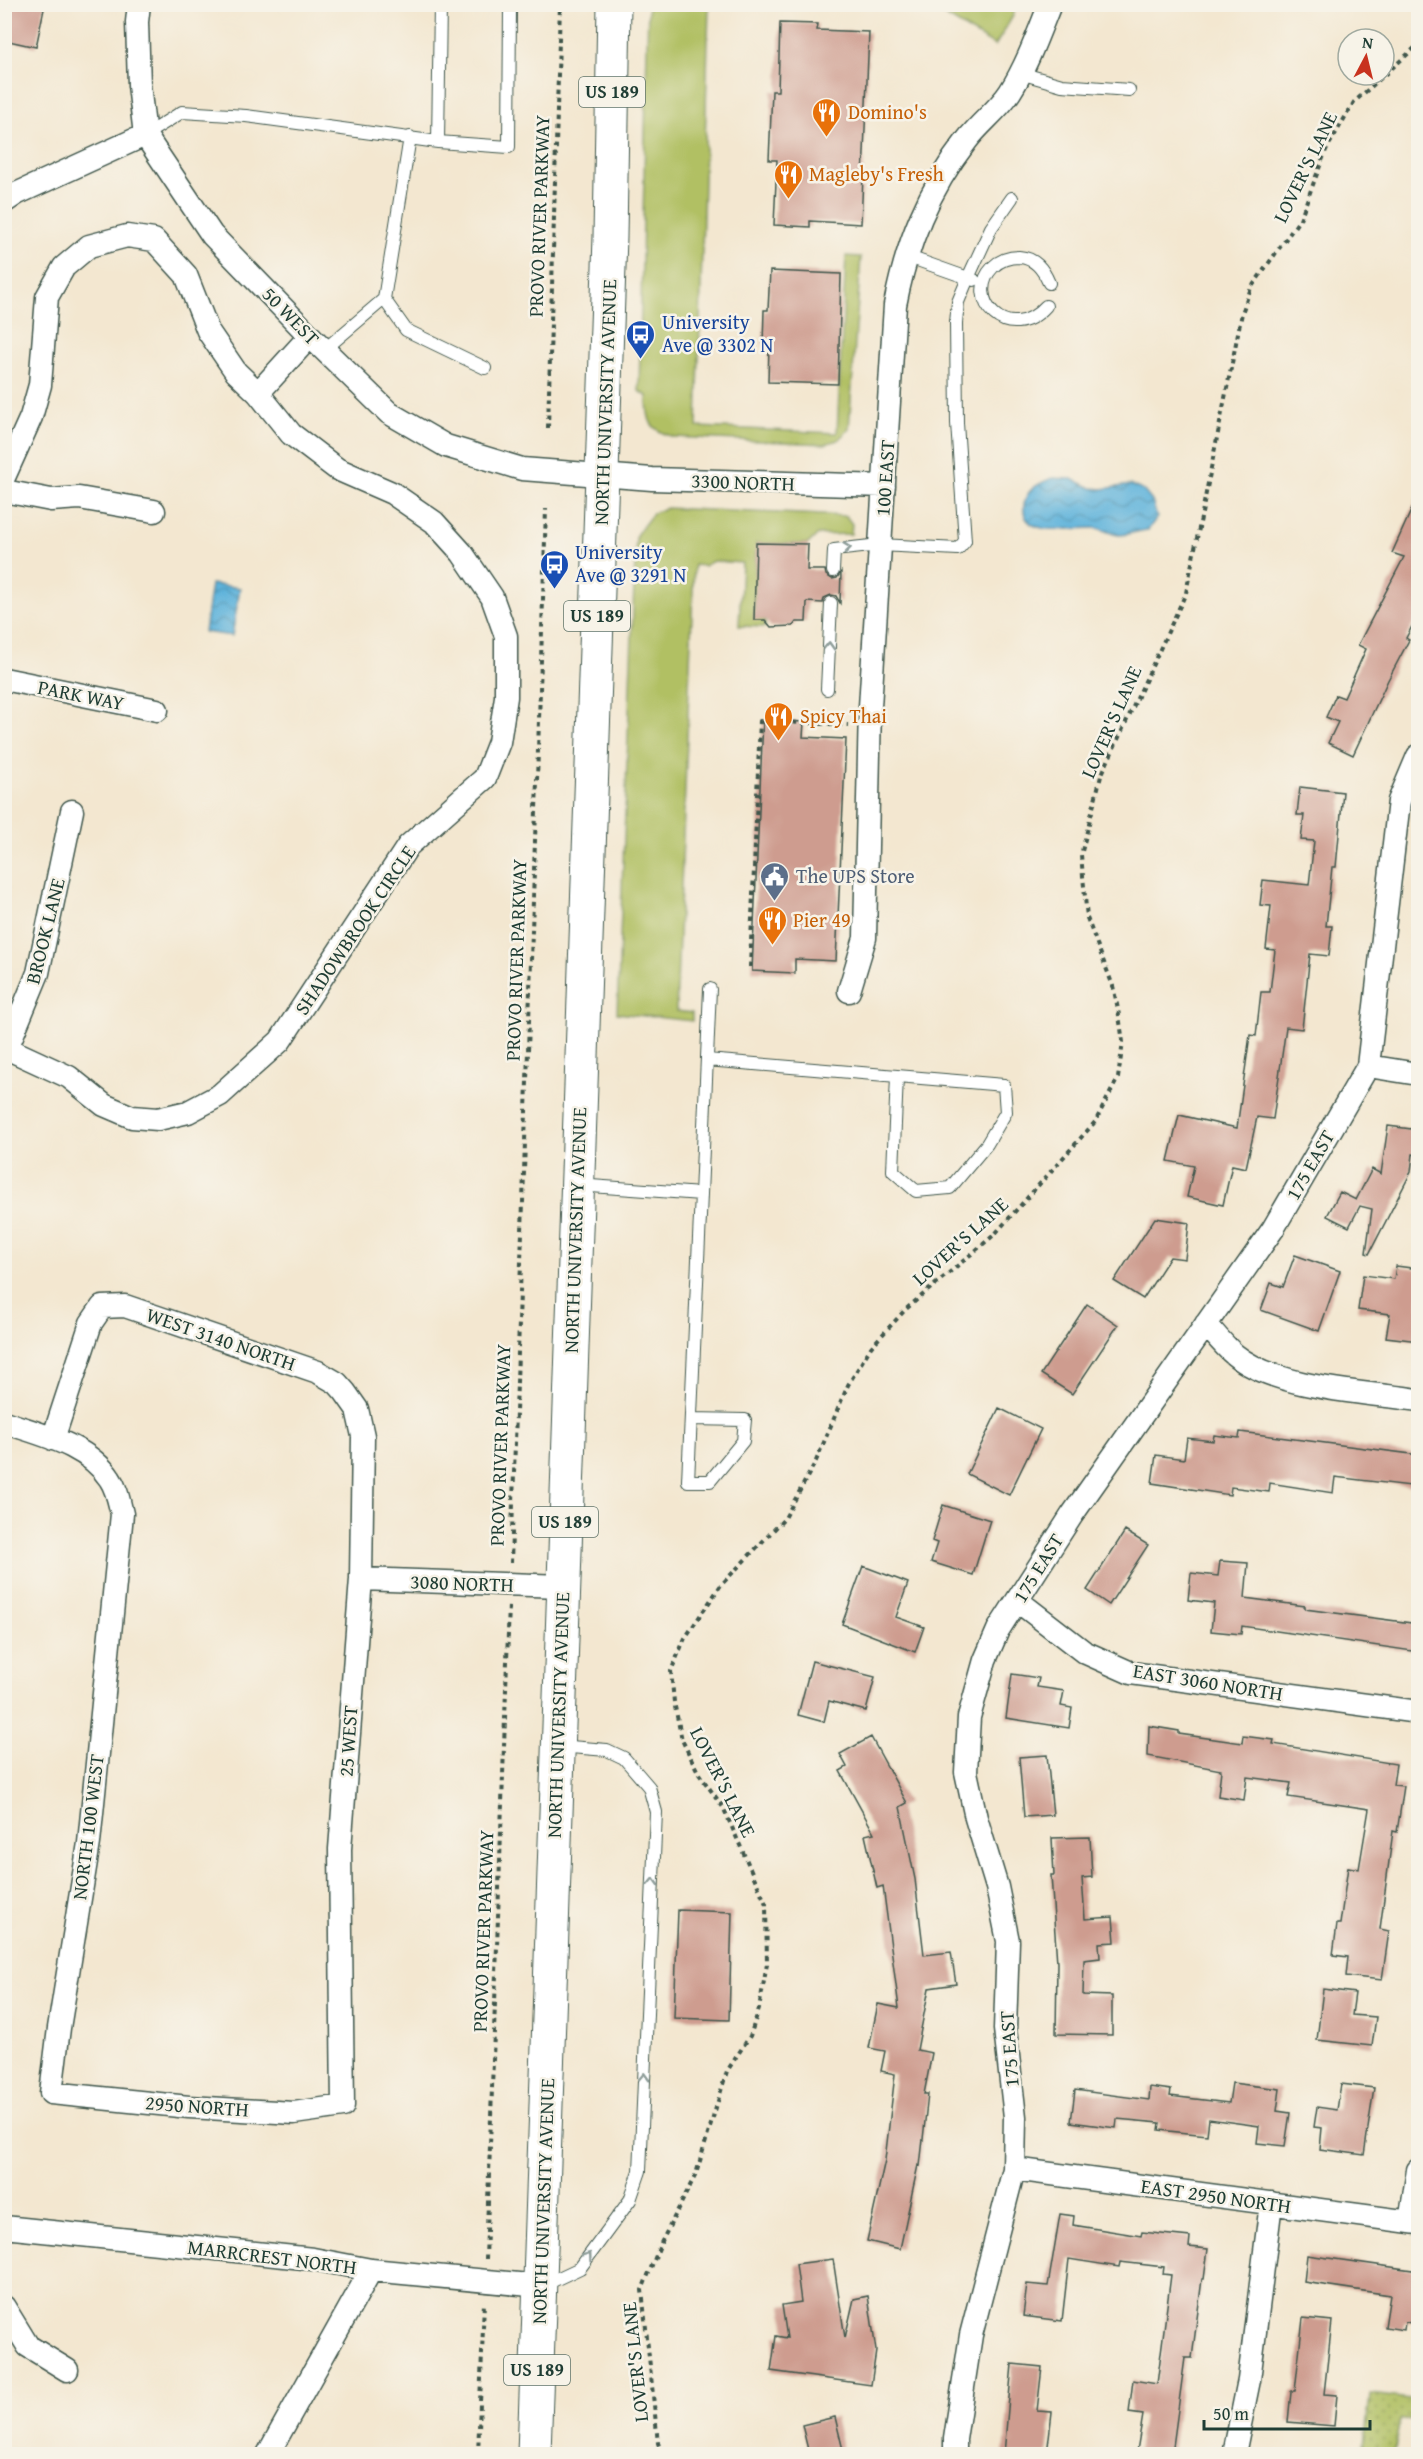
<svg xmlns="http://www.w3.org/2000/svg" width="1423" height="2459" font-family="'Gentium Book Plus',serif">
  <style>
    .grass { fill: #b1c063; stroke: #687e4c; stroke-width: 1.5 }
    .park { fill: url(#park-dots); stroke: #687e4c; stroke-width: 1.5 }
    .water { fill: url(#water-waves); stroke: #3f7888; stroke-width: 1.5 }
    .building { fill: #ce9c8f }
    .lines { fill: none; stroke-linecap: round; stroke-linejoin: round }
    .service-casing { stroke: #3f564b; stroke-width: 14 }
    .minor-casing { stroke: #3f564b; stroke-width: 25 }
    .trunk-casing { stroke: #3f564b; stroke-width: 35 }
    .path { stroke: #3f564b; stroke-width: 4; stroke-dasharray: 4.5 4.5; stroke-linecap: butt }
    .service { stroke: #fff; stroke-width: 12 }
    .minor { stroke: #fff; stroke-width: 22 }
    .trunk { stroke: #fff; stroke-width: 33 }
    .oneway { stroke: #8f9e9a }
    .labels { text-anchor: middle; stroke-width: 5; stroke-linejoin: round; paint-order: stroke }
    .shield { fill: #f7f3e8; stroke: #60746a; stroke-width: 1.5 }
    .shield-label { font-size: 18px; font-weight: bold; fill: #1f3d34 }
    .food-label { font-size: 20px; fill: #c56008; stroke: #f7f3e8; text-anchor: start }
    .street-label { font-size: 20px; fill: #1f3d34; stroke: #f7f3e8 }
    .transit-label { font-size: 20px; fill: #164399; stroke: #f7f3e8; text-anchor: start }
    .service-label { font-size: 20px; fill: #4e5e75; stroke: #f7f3e8; text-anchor: start }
  </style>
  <defs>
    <pattern id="park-dots" width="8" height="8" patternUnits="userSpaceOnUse" patternTransform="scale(1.5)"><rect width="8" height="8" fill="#b1c063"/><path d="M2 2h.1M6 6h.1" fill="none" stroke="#8f9d52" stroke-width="1.8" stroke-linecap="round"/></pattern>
    <pattern id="water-waves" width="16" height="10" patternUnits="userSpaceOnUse" patternTransform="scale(1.5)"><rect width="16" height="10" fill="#5fb3db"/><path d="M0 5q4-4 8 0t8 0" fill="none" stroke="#4e93b2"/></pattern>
  </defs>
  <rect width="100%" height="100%" fill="#f7f3e8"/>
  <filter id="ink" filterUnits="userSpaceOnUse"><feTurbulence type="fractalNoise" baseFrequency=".0167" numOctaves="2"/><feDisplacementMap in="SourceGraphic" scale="12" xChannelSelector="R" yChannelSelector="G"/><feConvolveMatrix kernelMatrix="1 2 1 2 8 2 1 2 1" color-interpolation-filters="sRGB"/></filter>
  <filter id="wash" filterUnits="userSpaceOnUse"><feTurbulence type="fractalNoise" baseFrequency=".008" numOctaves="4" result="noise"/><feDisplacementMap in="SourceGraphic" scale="24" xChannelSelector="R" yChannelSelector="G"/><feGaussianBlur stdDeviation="1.35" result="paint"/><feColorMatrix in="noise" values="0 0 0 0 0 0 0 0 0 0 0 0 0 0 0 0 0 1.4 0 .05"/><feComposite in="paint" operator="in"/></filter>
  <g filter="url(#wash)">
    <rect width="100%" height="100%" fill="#f3e7d0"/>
    <!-- grass -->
    <path class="grass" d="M 648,5 L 709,5 L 697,427 L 837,433 L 846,256 L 861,257 L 849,429 L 838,440 L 825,444 L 674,437 C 649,430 647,421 647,396 L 639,391 Z
      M 919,5 L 1016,5 L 1013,16 L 995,46 L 942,14 Z
      M 665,508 L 846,516 L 852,524 L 851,534 L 817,535 L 808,544 L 756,543 L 754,619 L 765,620 L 765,627 L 739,626 L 742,563 L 713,561 L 704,566 L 694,565 L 676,1011 L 692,1013 L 692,1021 L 617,1013 L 636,535 L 653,513 Z"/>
    <!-- park -->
    <path class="park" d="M 1370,2394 L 1418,2400 L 1417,2420 L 1401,2419 L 1394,2454 L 1363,2454 Z"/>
    <!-- water -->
    <path class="water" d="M 1052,478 L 1072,479 L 1092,488 L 1102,489 L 1131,485 L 1144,491 L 1152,501 L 1157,517 L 1148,530 C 1139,531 1129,534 1120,535 C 1111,535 1103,528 1094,528 C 1076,527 1020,540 1024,505 C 1026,489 1038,484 1052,478 Z
      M 211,584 L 240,588 L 232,636 L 204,632 Z"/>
    <g id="blocks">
      <!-- building -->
      <path class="building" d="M 4,4 L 45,4 L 36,47 L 4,40 Z
        M 780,23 L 818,24 L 817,30 L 869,32 L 861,224 L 810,221 L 810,227 L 774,225 L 777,160 L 769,160 L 772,91 L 778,91 Z
        M 770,271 L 841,274 L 838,384 L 768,382 L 769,346 L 763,346 L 764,310 L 768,310 Z
        M 1419,493 L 1419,613 L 1406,638 L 1409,640 L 1388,680 L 1353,755 L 1328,743 L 1338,722 L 1326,717 L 1336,695 L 1344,698 L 1366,649 L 1358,645 L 1404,557 L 1392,553 Z
        M 756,543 L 808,544 L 807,570 L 825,570 L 826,575 L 832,579 L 837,578 L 841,572 L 840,603 L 836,596 L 831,595 L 824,598 L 823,603 L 807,602 L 806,622 L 796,622 L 793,626 L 771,627 L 765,620 L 754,620 Z
        M 763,720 L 804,722 L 803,737 L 846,739 L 836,961 L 795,959 L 795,973 L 752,971 Z
        M 1300,787 L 1343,792 L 1336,867 L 1332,867 L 1326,926 L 1332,926 L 1329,956 L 1310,954 L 1302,1029 L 1286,1027 L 1273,1119 L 1257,1117 L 1246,1168 L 1232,1165 L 1223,1205 L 1187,1197 L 1194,1166 L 1168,1161 L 1179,1115 L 1237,1128 L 1250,1035 L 1256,1036 L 1261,992 L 1270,992 L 1275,950 L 1266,949 L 1271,906 L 1260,905 L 1263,880 L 1309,885 L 1314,841 L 1301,840 L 1304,815 L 1297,815 Z
        M 1388,1126 L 1419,1130 L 1419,1155 L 1413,1154 L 1411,1172 L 1369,1254 L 1366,1253 L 1372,1209 L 1360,1206 L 1349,1227 L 1327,1216 L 1340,1192 L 1356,1200 L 1372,1169 L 1381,1174 Z
        M 1155,1218 L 1189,1223 L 1185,1259 L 1170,1257 L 1143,1299 L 1114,1281 Z
        M 1295,1255 L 1340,1271 L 1319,1331 L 1261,1310 L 1271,1283 L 1283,1287 Z
        M 1396,1266 L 1419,1269 L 1419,1341 L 1386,1337 L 1390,1314 L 1358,1310 L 1363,1275 L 1394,1279 Z
        M 1087,1304 L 1118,1325 L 1072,1394 L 1041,1374 Z
        M 999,1408 L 1041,1429 L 1009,1495 L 967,1474 Z
        M 1240,1432 L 1419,1455 L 1419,1487 L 1335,1477 L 1333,1493 L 1270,1483 L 1269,1492 L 1231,1487 L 1230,1495 L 1152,1483 L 1156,1455 L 1184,1459 L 1187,1438 L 1213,1441 L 1214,1435 L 1239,1438 Z
        M 943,1505 L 990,1520 L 973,1575 L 931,1562 L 937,1543 L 932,1541 Z
        M 1125,1531 L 1148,1545 L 1109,1605 L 1087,1590 Z
        M 1220,1561 L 1248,1563 L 1245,1598 L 1305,1606 L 1305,1609 L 1419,1624 L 1419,1652 L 1242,1626 L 1241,1634 L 1211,1631 L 1214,1603 L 1188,1600 L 1191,1573 L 1218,1576 Z
        M 863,1566 L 908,1583 L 896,1617 L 924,1627 L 915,1652 L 842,1624 Z
        M 812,1661 L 875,1677 L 866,1711 L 829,1701 L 824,1722 L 798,1715 Z
        M 1012,1674 L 1039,1678 L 1037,1687 L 1064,1691 L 1061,1706 L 1072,1708 L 1069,1728 L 1006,1718 Z
        M 1149,1726 L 1179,1731 L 1179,1734 L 1242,1743 L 1243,1736 L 1274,1740 L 1273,1744 L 1396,1764 L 1393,1785 L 1404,1786 L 1397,1832 L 1393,1831 L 1380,1929 L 1389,1931 L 1382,1980 L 1346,1976 L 1348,1957 L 1333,1955 L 1337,1924 L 1340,1924 L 1348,1867 L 1359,1869 L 1369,1809 L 1288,1797 L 1291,1783 L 1247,1777 L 1244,1800 L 1218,1796 L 1221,1770 L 1148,1756 Z
        M 871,1737 L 907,1803 L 900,1807 L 915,1879 L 924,1955 L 951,1952 L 956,1984 L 929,1988 L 917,2050 L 932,2053 L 924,2094 L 928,2094 L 920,2166 L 918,2165 L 900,2249 L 867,2241 L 885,2160 L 895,2074 L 881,2071 L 885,2051 L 869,2048 L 878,2004 L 899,2008 L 883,1886 L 877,1888 L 865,1835 L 874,1833 L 840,1771 L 847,1767 L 840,1754 Z
        M 1047,1755 L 1053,1815 L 1024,1817 L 1019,1757 Z
        M 1090,1837 L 1092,1877 L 1082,1878 L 1085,1919 L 1113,1917 L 1115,1942 L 1099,1943 L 1100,1958 L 1084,1960 L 1083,1995 L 1112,1996 L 1112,2035 L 1056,2034 L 1057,1963 L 1051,1875 L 1054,1875 L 1052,1838 Z
        M 678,1910 L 732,1912 L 729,2020 L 674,2018 Z
        M 1323,1989 L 1355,1993 L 1352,2015 L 1376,2017 L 1372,2046 L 1317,2040 Z
        M 1232,2083 L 1280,2089 L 1277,2111 L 1290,2113 L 1285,2146 L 1257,2143 L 1259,2126 L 1209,2119 L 1207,2135 L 1159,2130 L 1160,2123 L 1117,2119 L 1116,2128 L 1071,2122 L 1075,2090 L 1149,2100 L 1150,2087 L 1171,2090 L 1170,2096 L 1229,2103 Z
        M 1341,2084 L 1374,2088 L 1364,2155 L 1320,2149 L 1322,2128 L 1314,2127 L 1317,2107 L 1337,2110 Z
        M 1060,2214 L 1074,2216 L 1073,2225 L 1141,2236 L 1142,2232 L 1190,2237 L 1189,2247 L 1208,2249 L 1204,2279 L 1202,2279 L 1192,2358 L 1185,2358 L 1172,2454 L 1137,2451 L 1143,2415 L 1129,2413 L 1133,2380 L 1157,2384 L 1171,2275 L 1163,2274 L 1164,2267 L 1120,2262 L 1119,2267 L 1069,2259 L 1062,2321 L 1023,2316 L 1027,2284 L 1048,2286 Z
        M 1307,2255 L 1419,2271 L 1419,2324 L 1405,2322 L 1404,2330 L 1385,2327 L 1390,2295 L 1304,2282 Z
        M 833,2259 L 845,2338 L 854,2299 L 868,2296 L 876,2351 L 871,2385 L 771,2371 L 776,2336 L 787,2338 L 782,2305 L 801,2302 L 796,2264 Z
        M 1303,2318 L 1332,2321 L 1324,2394 L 1337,2395 L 1334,2426 L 1288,2422 L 1291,2391 L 1295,2391 Z
        M 1012,2364 L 1042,2367 L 1037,2411 L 1052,2412 L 1047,2454 L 1004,2454 Z
        M 835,2417 L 844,2454 L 809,2454 L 802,2425 Z"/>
    </g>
  </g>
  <g filter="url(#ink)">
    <use href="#blocks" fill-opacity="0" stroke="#3f564b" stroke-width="1.5"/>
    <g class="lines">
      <defs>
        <path id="service" d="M 440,4 L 438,142 L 509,147 L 510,4
          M 1020,73 L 1062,85 L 1129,90
          M 145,135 L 182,112 L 246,116 L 438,142
          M 974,280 L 968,278 L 991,228 L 1012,198
          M 384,299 L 406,330 L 485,368
          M 1046,306 C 1008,348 963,298 993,267 C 1000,260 1010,257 1019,257 C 1035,258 1043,269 1049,283
          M 324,350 L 384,299 L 410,137
          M 833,571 L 834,550 L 880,545 L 958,549 L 965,541 L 957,423 L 956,323 L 958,302 L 968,278 L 906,256
          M 827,689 L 831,603
          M 707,1060 L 1004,1085 L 1006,1112 L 987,1144 L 950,1188 L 916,1191 L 893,1171 L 897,1076
          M 577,1185 L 701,1194 L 688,1481 L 710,1481 L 743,1441 L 745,1420 L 691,1419
          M 701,1194 L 710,989
          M 544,2285 L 580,2268 L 630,2200 L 640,2171 L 656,1812 L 649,1787 L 624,1758 L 607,1750 L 558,1746"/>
        <path id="minor" d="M 139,4 L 137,22 L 139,85 L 145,135 L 212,235 L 310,336 L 389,413 L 446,446 L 522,469 L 652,479 L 884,486
          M 4,202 L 16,194 L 145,135
          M 258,393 L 310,336
          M 4,477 L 31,417 L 40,385 L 47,297 L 64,267 L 89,246 L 127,236 L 154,240 L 186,275 L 208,331 L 236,372 L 258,393 L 291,434 L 337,469 L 392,493 L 434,522 L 462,553 L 492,597 L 506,636 L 506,697 L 499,742 L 485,778 L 408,846 L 280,1041 L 220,1095 L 188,1112 L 158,1119 L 132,1117 L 104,1105 L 69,1077 L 4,1047
          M 4,491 L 51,500 L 79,498 L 154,511
          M 4,679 L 157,710
          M 849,991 L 865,938 L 870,707 L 895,305 C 907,243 928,190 967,140 C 980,123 999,109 1010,92 C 1027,65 1038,34 1050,4
          M 7,1048 L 38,973 L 72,811
          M 1368,1066 L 1418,1074
          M 1206,1324 C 1215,1334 1224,1346 1235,1355 C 1277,1389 1365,1392 1418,1400
          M 4,1422 C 41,1435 87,1444 110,1479 C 117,1489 119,1502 122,1514 L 89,1843 L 59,2028 L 51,2093 L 189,2107 L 294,2113 L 343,2106 L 340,1849 L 361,1579 L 363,1436 L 357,1409 L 345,1392 L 337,1383 L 318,1372 L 125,1306 L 102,1307 L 91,1323 L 53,1439
          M 361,1579 L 562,1586
          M 1018,1601 L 1084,1652 L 1131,1673 L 1418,1712
          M 1014,2169 L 1418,2223
          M 1410,2222 L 1418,2170
          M 4,2227 L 313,2259 L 371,2270 L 540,2286
          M 4,2307 L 28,2346 L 67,2370
          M 268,2454 L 371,2270
          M 955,2454 L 955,2439 L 971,2335 L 1014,2169 L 1015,2117 L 1005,2029 L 1008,1941 L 997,1887 L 976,1818 L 966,1772 L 969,1717 L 985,1660 L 998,1630 L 1072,1515 L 1273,1229 L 1368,1066 L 1399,801 L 1418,756
          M 1234,2454 L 1249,2380 L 1271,2203"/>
        <path id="trunk" d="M 534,2454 L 602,474 L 610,237 L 614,4"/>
      </defs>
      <!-- service casing -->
      <use href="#service" class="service-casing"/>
      <!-- minor casing -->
      <use href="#minor" class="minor-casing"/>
      <!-- trunk casing -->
      <use href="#trunk" class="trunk-casing"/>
      <!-- path -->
      <path class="path" d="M 548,428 L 560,4
        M 750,967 L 760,721 L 848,725
        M 511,1563 L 546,509
        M 486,2259 L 509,1604
        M 478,2454 L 484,2302
        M 662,2454 L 658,2443 L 642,2290 L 661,2243 L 696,2174 L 727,2071 L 750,2036 L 759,2009 L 767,1964 L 766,1904 L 723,1807 L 699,1774 L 682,1740 L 674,1702 L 671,1671 L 685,1638 L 721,1585 L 785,1518 L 816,1461 L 848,1385 L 871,1347 L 906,1309 L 994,1235 L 1095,1122 L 1118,1078 L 1123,1042 L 1118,1009 L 1113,986 L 1087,918 L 1081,855 L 1101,776 L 1186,593 L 1242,313 L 1251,288 L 1300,219 L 1326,150 L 1354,102 L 1418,45"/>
      <!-- service -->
      <use href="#service" class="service"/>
      <!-- minor -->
      <use href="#minor" class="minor"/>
      <!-- trunk -->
      <use href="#trunk" class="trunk"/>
    </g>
    <!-- one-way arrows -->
    <defs><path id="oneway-chevron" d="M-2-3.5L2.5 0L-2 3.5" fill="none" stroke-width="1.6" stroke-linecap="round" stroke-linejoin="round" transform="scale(1.5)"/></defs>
    <g class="oneway">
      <use href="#oneway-chevron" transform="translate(847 548) rotate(-7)"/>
      <use href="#oneway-chevron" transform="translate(829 646) rotate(-88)"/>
      <use href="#oneway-chevron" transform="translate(653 1882) rotate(-88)"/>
      <use href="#oneway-chevron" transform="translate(644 2077) rotate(-88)"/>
      <use href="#oneway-chevron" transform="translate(588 2256) rotate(-54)"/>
    </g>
  </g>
  <!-- icons -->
  <defs>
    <symbol id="restaurant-pin" viewBox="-11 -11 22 30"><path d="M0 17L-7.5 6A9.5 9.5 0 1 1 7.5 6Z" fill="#e8710a" stroke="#f7f3e8"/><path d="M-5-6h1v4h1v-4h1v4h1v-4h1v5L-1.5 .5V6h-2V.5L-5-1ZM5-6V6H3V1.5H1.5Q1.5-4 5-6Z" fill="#fff"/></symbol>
    <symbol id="bus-pin" viewBox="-11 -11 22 30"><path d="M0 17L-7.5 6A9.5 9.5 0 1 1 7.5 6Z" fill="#1a4fb4" stroke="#f7f3e8"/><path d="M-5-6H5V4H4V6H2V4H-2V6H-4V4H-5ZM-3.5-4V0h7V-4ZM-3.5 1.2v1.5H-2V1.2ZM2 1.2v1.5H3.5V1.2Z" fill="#fff"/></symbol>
    <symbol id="civic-pin" viewBox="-11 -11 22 30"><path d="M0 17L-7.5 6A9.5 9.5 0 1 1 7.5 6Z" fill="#5c6f8a" stroke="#f7f3e8"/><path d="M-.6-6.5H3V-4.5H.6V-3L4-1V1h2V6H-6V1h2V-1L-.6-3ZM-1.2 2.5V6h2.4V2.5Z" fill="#fff"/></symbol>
  </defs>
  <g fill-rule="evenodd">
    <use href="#restaurant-pin" x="810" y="96" width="33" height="45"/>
    <use href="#restaurant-pin" x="772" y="158" width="33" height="45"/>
    <use href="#bus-pin" x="624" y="318" width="33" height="45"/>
    <use href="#bus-pin" x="538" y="548" width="33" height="45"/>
    <use href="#restaurant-pin" x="762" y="700" width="33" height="45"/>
    <use href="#civic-pin" x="758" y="860" width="33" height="45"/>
    <use href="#restaurant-pin" x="756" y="904" width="33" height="45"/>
  </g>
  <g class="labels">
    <!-- shield labels -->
    <g class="shield">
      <rect x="579" y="77" width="66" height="30" rx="4.5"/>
      <rect x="564" y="601" width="66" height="30" rx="4.5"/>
      <rect x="532" y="1507" width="66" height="30" rx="4.5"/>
      <rect x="504" y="2355" width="66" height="30" rx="4.5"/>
    </g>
    <g class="shield-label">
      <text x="612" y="98">US 189</text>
      <text x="597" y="622">US 189</text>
      <text x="565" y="1528">US 189</text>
      <text x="537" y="2376">US 189</text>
    </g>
    <!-- food labels -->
    <g class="food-label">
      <text x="848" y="119">Domino's</text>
      <text x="809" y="181">Magleby's Fresh</text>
      <text x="800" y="723">Spicy Thai</text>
      <text x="793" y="927">Pier 49</text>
    </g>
    <!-- street labels -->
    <g class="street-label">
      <text transform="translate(1305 167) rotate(-64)" y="7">LOVER'S LANE</text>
      <text transform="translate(539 216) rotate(-88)" y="7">PROVO RIVER PARKWAY</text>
      <text transform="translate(291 316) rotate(46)" y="7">50 WEST</text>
      <text transform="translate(605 402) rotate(-88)" y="7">NORTH UNIVERSITY AVENUE</text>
      <text transform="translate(885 478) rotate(-86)" y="7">100 EAST</text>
      <text transform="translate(743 482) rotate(2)" y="7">3300 NORTH</text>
      <text transform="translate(81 695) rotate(11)" y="7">PARK WAY</text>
      <text transform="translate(1111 722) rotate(-66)" y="7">LOVER'S LANE</text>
      <text transform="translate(355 930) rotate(-56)" y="7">SHADOWBROOK CIRCLE</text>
      <text transform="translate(45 931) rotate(-76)" y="7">BROOK LANE</text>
      <text transform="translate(516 960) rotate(-88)" y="7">PROVO RIVER PARKWAY</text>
      <text transform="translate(1310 1165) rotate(-60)" y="7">175 EAST</text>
      <text transform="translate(575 1230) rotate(-88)" y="7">NORTH UNIVERSITY AVENUE</text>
      <text transform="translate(960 1241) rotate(-42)" y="7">LOVER'S LANE</text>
      <text transform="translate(221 1339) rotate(19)" y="7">WEST 3140 NORTH</text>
      <text transform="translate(500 1445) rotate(-88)" y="7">PROVO RIVER PARKWAY</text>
      <text transform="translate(1038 1568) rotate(-58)" y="7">175 EAST</text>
      <text transform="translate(462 1583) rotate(2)" y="7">3080 NORTH</text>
      <text transform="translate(1208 1682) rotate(9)" y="7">EAST 3060 NORTH</text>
      <text transform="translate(558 1715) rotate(-88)" y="7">NORTH UNIVERSITY AVENUE</text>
      <text transform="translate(348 1741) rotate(-86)" y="7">25 WEST</text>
      <text transform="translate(723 1782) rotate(63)" y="7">LOVER'S LANE</text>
      <text transform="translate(88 1827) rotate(-83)" y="7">NORTH 100 WEST</text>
      <text transform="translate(483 1931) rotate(-88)" y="7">PROVO RIVER PARKWAY</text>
      <text transform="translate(1009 2049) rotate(-94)" y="7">175 EAST</text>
      <text transform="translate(197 2106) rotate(4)" y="7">2950 NORTH</text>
      <text transform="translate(1216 2196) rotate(8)" y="7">EAST 2950 NORTH</text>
      <text transform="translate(543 2201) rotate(-88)" y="7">NORTH UNIVERSITY AVENUE</text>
      <text transform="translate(272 2257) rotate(7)" y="7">MARRCREST NORTH</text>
      <text transform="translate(635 2362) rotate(-96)" y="7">LOVER'S LANE</text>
    </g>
    <!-- transit labels -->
    <g class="transit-label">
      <text x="662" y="329">University<tspan x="662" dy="23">Ave @ 3302 N</tspan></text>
      <text x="575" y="559">University<tspan x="575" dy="23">Ave @ 3291 N</tspan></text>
    </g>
    <!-- service labels -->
    <g class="service-label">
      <text x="796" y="883">The UPS Store</text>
    </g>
  </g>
  <!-- margin -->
  <rect width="1423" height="2459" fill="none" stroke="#f7f3e8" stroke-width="24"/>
  <!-- north arrow -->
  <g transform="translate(1366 57) rotate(7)"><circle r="28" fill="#f7f3e8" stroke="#a1aaa0" stroke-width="1.5"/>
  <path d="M0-4.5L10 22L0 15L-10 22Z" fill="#c8321e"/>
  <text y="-9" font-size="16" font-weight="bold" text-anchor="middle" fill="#1f3d34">N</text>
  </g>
  <!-- scale -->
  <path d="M1204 2420v9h166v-9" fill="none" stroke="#1f3d34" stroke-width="3"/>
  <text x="1213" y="2420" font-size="18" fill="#1f3d34" stroke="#f7f3e8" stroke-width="4.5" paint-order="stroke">50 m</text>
</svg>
